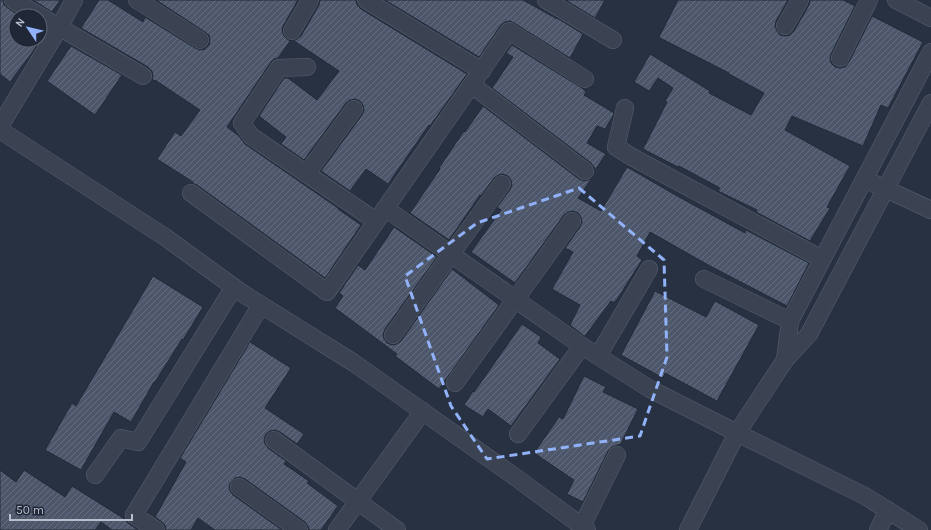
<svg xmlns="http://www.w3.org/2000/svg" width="931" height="530" font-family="Karla,sans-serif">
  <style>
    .building { fill: url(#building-hatch); stroke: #222a39 }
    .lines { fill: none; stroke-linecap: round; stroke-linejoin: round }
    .minor-casing { stroke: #59616f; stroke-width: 18 }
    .minor { stroke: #3b4352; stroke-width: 17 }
    .marked { fill: none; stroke: #91b2f8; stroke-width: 3; stroke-dasharray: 8 5; stroke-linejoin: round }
  </style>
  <defs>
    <pattern id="building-hatch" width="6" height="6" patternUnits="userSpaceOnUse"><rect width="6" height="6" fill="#4d576b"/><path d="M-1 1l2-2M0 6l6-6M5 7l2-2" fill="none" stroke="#656d7f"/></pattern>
  </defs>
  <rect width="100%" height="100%" fill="#273142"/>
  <!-- building -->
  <path class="building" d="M 0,0 L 3,0 L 4,5 L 8,8 L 20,16 L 16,16 L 16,40 L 40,40 L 40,28 L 42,29 L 41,30 L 44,33 L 34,50 L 10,82 L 0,74 Z
    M 33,0 L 60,0 L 52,12 Z
    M 99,0 L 108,0 L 143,22 L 145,17 L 195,48 L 200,50 L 205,49 L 209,45 L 210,40 L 209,35 L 205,32 L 156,0 L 298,0 L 283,26 L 282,31 L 284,36 L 287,39 L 290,41 L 278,58 L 274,59 L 271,62 L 227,127 L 239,136 L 245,144 L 338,208 L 338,209 L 361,225 L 325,278 L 197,185 L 192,183 L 193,182 L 157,159 L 175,132 L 181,136 L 200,110 L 155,80 L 155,81 L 152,79 L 153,76 L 152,71 L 148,67 L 81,28 Z
    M 320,0 L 356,0 L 357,5 L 361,9 L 467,74 L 430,126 L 429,125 L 388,184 L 366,169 L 350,191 L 321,171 L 362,115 L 364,110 L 363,105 L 360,101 L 355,99 L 350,100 L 346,103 L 304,160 L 281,144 L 286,137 L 259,116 L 284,78 L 288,78 L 317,100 L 339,71 L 294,41 L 297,39 L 301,36 L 319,5 Z
    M 385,0 L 523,0 L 557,19 L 557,18 L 583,34 L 570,58 L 514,23 L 510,21 L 505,22 L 501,25 L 479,57 Z
    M 567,0 L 605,0 L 595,18 L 567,1 Z
    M 678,0 L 788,0 L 776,21 L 775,26 L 777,31 L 780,35 L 785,36 L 790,35 L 794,31 L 809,5 L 810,0 L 843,0 L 855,6 L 831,54 L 830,59 L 831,63 L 835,67 L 840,68 L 845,67 L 849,62 L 872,16 L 923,42 L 888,108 L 881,105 L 863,146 L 792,116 L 785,130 L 850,166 L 827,207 L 830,208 L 810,241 L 756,212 L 757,210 L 718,191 L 720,188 L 679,166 L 678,167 L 643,149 L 667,102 L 665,101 L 673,88 L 658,78 L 649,91 L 634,82 L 650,54 L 710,91 L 709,93 L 751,115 L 764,93 L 729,74 L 729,73 L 660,38 L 659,37 Z
    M 512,45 L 582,88 L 586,92 L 584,95 L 614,113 L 613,116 L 605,129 L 597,126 L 587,143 L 606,154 L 595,170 L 594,167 L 591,163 L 492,88 L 513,57 L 506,53 Z
    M 71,46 L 122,75 L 95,115 L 47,81 Z
    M 483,106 L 579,179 L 584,181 L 588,180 L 592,178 L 578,198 L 601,211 L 627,167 L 679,197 L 745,233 L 746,230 L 809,263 L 787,306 L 710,266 L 650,232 L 637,256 L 642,260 L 616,301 L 615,301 L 614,303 L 611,301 L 585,336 L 584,336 L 570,325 L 580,305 L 552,289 L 573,252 L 565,248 L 580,227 L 582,222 L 581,217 L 578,213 L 573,211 L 568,212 L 564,215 L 515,283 L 471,252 L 501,210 L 497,207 L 510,190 L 512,185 L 511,180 L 508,176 L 503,174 L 498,175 L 494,178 L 481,196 L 480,195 L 449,240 L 410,213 L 440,169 L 439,168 L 464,131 L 465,132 Z
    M 394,227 L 437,257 L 385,329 L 383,334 L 384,339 L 387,343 L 392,345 L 397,344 L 401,341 L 452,269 L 499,305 L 439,389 L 395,356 L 397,354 L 335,308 L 343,296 L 339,293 L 358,265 L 365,270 Z
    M 153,276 L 203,307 L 183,340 L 182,339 L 155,382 L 154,382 L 131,422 L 114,412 L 81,470 L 45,450 L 72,403 L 76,406 Z
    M 655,291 L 706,317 L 715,301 L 759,325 L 717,401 L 665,373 L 663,378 L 621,355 Z
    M 522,324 L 541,337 L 538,343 L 560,359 L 511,426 L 488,409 L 483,417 L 464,405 L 473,391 L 474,392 Z
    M 250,342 L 291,368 L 265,408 L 304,434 L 297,444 L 280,432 L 275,430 L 270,431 L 266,434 L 264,439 L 265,444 L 268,448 L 286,461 L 284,464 L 309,481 L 307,483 L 338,506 L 321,530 L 309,530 L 308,526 L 305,522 L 245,479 L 240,477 L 235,478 L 231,482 L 229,486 L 230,491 L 233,495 L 282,530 L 215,530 L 198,518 L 191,530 L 166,530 L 165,525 L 162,522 L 155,517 L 186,462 L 180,458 Z
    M 584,376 L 606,387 L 603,392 L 638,409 L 620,445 L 618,444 L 618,445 L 612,447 L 608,451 L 583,502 L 567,494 L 574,480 L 534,453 L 559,417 L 563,419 Z
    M 0,470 L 16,482 L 24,470 L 65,497 L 72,486 L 123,518 L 128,523 L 138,530 L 112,530 L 101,522 L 95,530 L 0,530 Z"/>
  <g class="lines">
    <defs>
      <path id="minor" d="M 13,0 L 40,16
        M 137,0 L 200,40
        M 366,0 L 482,71
        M 546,0 L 613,40
        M 896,0 L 931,18
        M 40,16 L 143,76
        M 785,26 L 800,0
        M 292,31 L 310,0
        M 840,58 L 869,0
        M 307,67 L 279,68 L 242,123 L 251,136 L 376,221
        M 472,85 L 585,171
        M 625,108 L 616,147 L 632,157 L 822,259
        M 0,126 L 59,28 L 74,0
        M 0,130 L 165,237 L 242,293 L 354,363 L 518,479 L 587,530
        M 307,173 L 354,109
        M 875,184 L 931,210
        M 191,193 L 327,292 L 509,31 L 585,79
        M 385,208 L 582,346 L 650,389 L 737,433 L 865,496 L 919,530
        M 704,279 L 790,321
        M 393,335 L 451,254 L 502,184
        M 598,356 L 649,269
        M 785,360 L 790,321 L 931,52
        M 455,383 L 572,221
        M 518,434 L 582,346
        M 274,440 L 397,530
        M 95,475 L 121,438 L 138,442 L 234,287
        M 239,487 L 299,530
        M 582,526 L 617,455
        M 156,530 L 134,515 L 261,305
        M 337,530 L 423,411
        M 688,530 L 737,433 L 785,360 L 809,334 L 931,103
        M 878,530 L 888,510"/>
    </defs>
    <!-- minor casing -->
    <use href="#minor" class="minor-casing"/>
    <!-- minor -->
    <use href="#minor" class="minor"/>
  </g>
  <!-- marked area -->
  <path class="marked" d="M 579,188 L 664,260 L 667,357 L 640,436 L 487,459 L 451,406 L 405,276 L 477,223 Z"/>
  <!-- north arrow -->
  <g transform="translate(28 28) rotate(305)"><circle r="19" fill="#202837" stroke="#5d6473"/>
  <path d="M0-3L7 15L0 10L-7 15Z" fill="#91b2f8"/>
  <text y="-6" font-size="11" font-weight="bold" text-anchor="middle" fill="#b8becc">N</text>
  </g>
  <!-- scale -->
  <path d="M10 514v6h122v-6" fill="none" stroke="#b8becc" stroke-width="2"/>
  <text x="16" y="514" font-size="12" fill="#b8becc" stroke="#202837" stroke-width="3" paint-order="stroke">50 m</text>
</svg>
